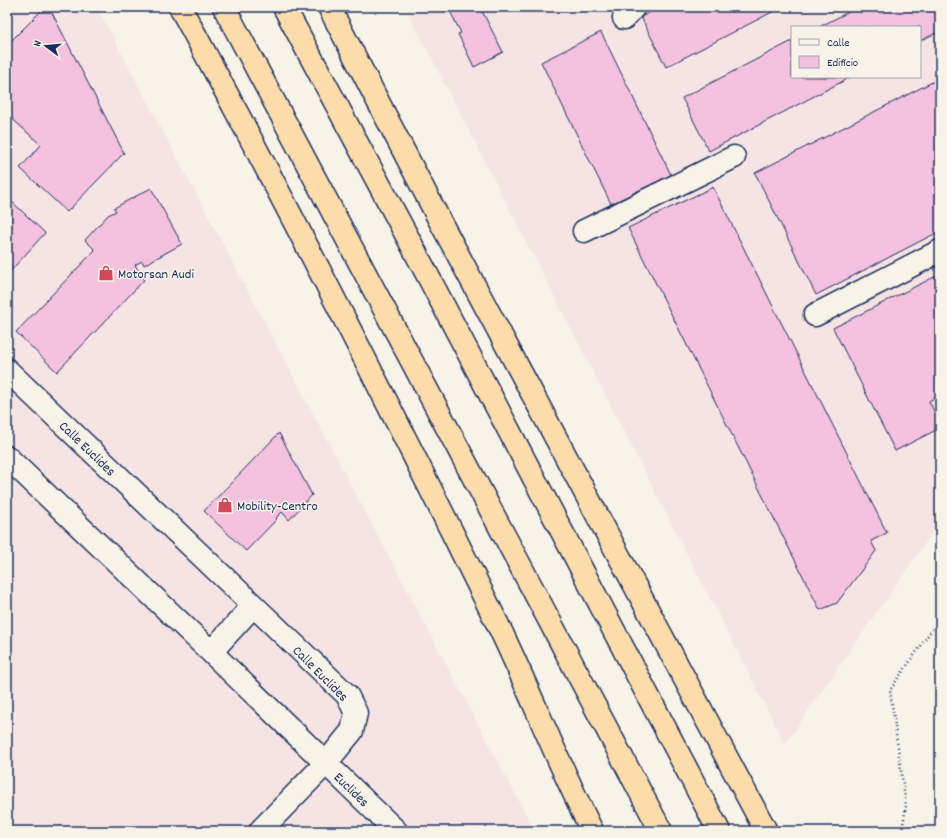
<svg xmlns="http://www.w3.org/2000/svg" width="947" height="838" font-family="Dekko,sans-serif">
  <style>
    .built { fill: #f6e4e5; fill-rule: evenodd }
    .building { fill: #f4c1df; stroke: #1b2f5e }
    .lines { fill: none; stroke-linecap: round; stroke-linejoin: round }
    .minor-casing { stroke: #1b2f5e; stroke-width: 25 }
    .highway-casing { stroke: #1b2f5e; stroke-width: 25 }
    .path { stroke: #1b2f5e; stroke-width: 2.5; stroke-dasharray: 1 3; stroke-linecap: butt }
    .minor { stroke: #f7f3e8; stroke-width: 22 }
    .highway { stroke: #fddcac; stroke-width: 22 }
    .labels { text-anchor: middle; stroke-width: 3; stroke-linejoin: round; paint-order: stroke }
    .poi-label { font-size: 14px; fill: #1b2f5e; stroke: #f7f3e8; text-anchor: start }
    .street-label { font-size: 14px; fill: #1b2f5e; stroke: #f7f3e8 }
  </style>
  <rect width="100%" height="100%" fill="#f7f3e8"/>
  <filter id="ink" filterUnits="userSpaceOnUse"><feTurbulence type="fractalNoise" baseFrequency=".025" numOctaves="2"/><feDisplacementMap in="SourceGraphic" scale="8" xChannelSelector="R" yChannelSelector="G"/><feConvolveMatrix kernelMatrix="1 2 1 2 8 2 1 2 1" color-interpolation-filters="sRGB"/></filter>
  <g filter="url(#ink)">
    <!-- built -->
    <path class="built" d="M 7,7 L 97,7 L 535,831 L 7,831 Z
      M 405,7 L 940,7 L 940,522 L 785,744 ZM 792,27 L 920,27 L 920,77 L 792,77 Z"/>
    <!-- building -->
    <path class="building" d="M 45,7 L 49,7 L 124,153 L 67,212 L 20,168 L 41,145 L 7,114 L 7,45 Z
      M 448,7 L 480,7 L 503,52 L 474,67 L 458,34 L 461,33 Z
      M 660,7 L 782,7 L 666,67 L 641,17 Z
      M 858,7 L 940,7 L 940,31 L 920,41 L 920,27 L 819,27 Z
      M 601,32 L 671,175 L 611,204 L 541,62 Z
      M 792,41 L 792,77 L 851,77 L 709,151 L 682,98 Z
      M 940,78 L 940,231 L 816,295 L 755,173 Z
      M 713,187 L 887,533 L 871,541 L 876,551 L 837,603 L 820,610 L 628,228 Z
      M 151,188 L 182,244 L 144,265 L 142,261 L 135,265 L 144,280 L 57,372 L 16,332 L 95,250 L 85,240 L 108,215 L 116,211 L 114,208 Z
      M 7,197 L 45,233 L 7,275 Z
      M 940,274 L 940,395 L 929,401 L 940,423 L 940,428 L 895,451 L 833,328 Z
      M 279,433 L 312,495 L 289,520 L 282,512 L 276,518 L 277,519 L 246,551 L 204,511 Z"/>
    <g class="lines">
      <defs>
        <path id="minor" d="M 624,18 L 634,7
          M 584,231 L 734,157
          M 815,315 L 940,251
          M 7,370 L 347,695 L 356,713 L 352,731 L 326,763 L 260,831
          M 7,457 L 211,652 L 396,831
          M 211,652 L 253,606"/>
        <path id="highway" d="M 180,7 C 292,212 397,420 500,629 C 532,696 559,765 592,831
          M 224,7 L 661,831
          M 284,7 L 408,238 L 719,831
          M 329,7 L 441,223 L 766,831"/>
      </defs>
      <!-- minor casing -->
      <use href="#minor" class="minor-casing"/>
      <!-- highway casing -->
      <use href="#highway" class="highway-casing"/>
      <!-- path -->
      <path class="path" d="M 902,831 L 906,806 L 890,690 L 940,618"/>
      <!-- minor -->
      <use href="#minor" class="minor"/>
      <!-- highway -->
      <use href="#highway" class="highway"/>
    </g>
  </g>
  <!-- icons -->
  <defs>
    <symbol id="shop-bare" viewBox="-9 -9 18 18"><path d="M-5-2.5h2.3a2.7 3.5 0 0 1 5.4 0H5L5.5 6h-11ZM-1.5-2.5h3a1.5 2.3 0 0 0-3 0Z" fill="#d1495b" stroke="#f7f3e8" stroke-width="2.5" paint-order="stroke"/></symbol>
  </defs>
  <g fill-rule="evenodd">
    <use href="#shop-bare" x="95" y="262" width="22" height="22"/>
    <use href="#shop-bare" x="214" y="494" width="22" height="22"/>
  </g>
  <g class="labels">
    <!-- poi labels -->
    <g class="poi-label">
      <text x="118" y="278">Motorsan Audi</text>
      <text x="237" y="510">Mobility-Centro</text>
    </g>
    <!-- street labels -->
    <g class="street-label">
      <text transform="translate(88 448) rotate(44)" y="5">Calle Euclides</text>
      <text transform="translate(321 673) rotate(45)" y="5">Calle Euclides</text>
      <text transform="translate(352 789) rotate(44)" y="5">Euclides</text>
    </g>
  </g>
  <!-- margin -->
  <rect width="947" height="838" fill="none" stroke="#f7f3e8" stroke-width="24"/>
  <rect x="12" y="12" width="923" height="814" fill="none" stroke="#1b2f5e" stroke-width="1.5" filter="url(#ink)"/>
  <!-- legend -->
  <rect x="791" y="26" width="130" height="52" fill="#f7f3e8" stroke="#9fa5b1"/>
  <rect x="799" y="39" width="20" height="6" fill="#f7f3e8" stroke="#9fa5b1"/>
  <text x="827" y="46" font-size="12" fill="#1b2f5e">Calle</text>
  <rect x="799" y="56" width="20" height="12" fill="#f4c1df" stroke="#9fa5b1"/>
  <text x="827" y="66" font-size="12" fill="#1b2f5e">Edificio</text>
  <!-- north arrow -->
  <g transform="translate(46 46) rotate(286)" stroke="#f7f3e8" stroke-width="3" paint-order="stroke">
  <path d="M0-3L7 15L0 10L-7 15Z" fill="#1b2f5e"/>
  <text y="-6" font-size="11" font-weight="bold" text-anchor="middle" fill="#1b2f5e">N</text>
  </g>
</svg>
